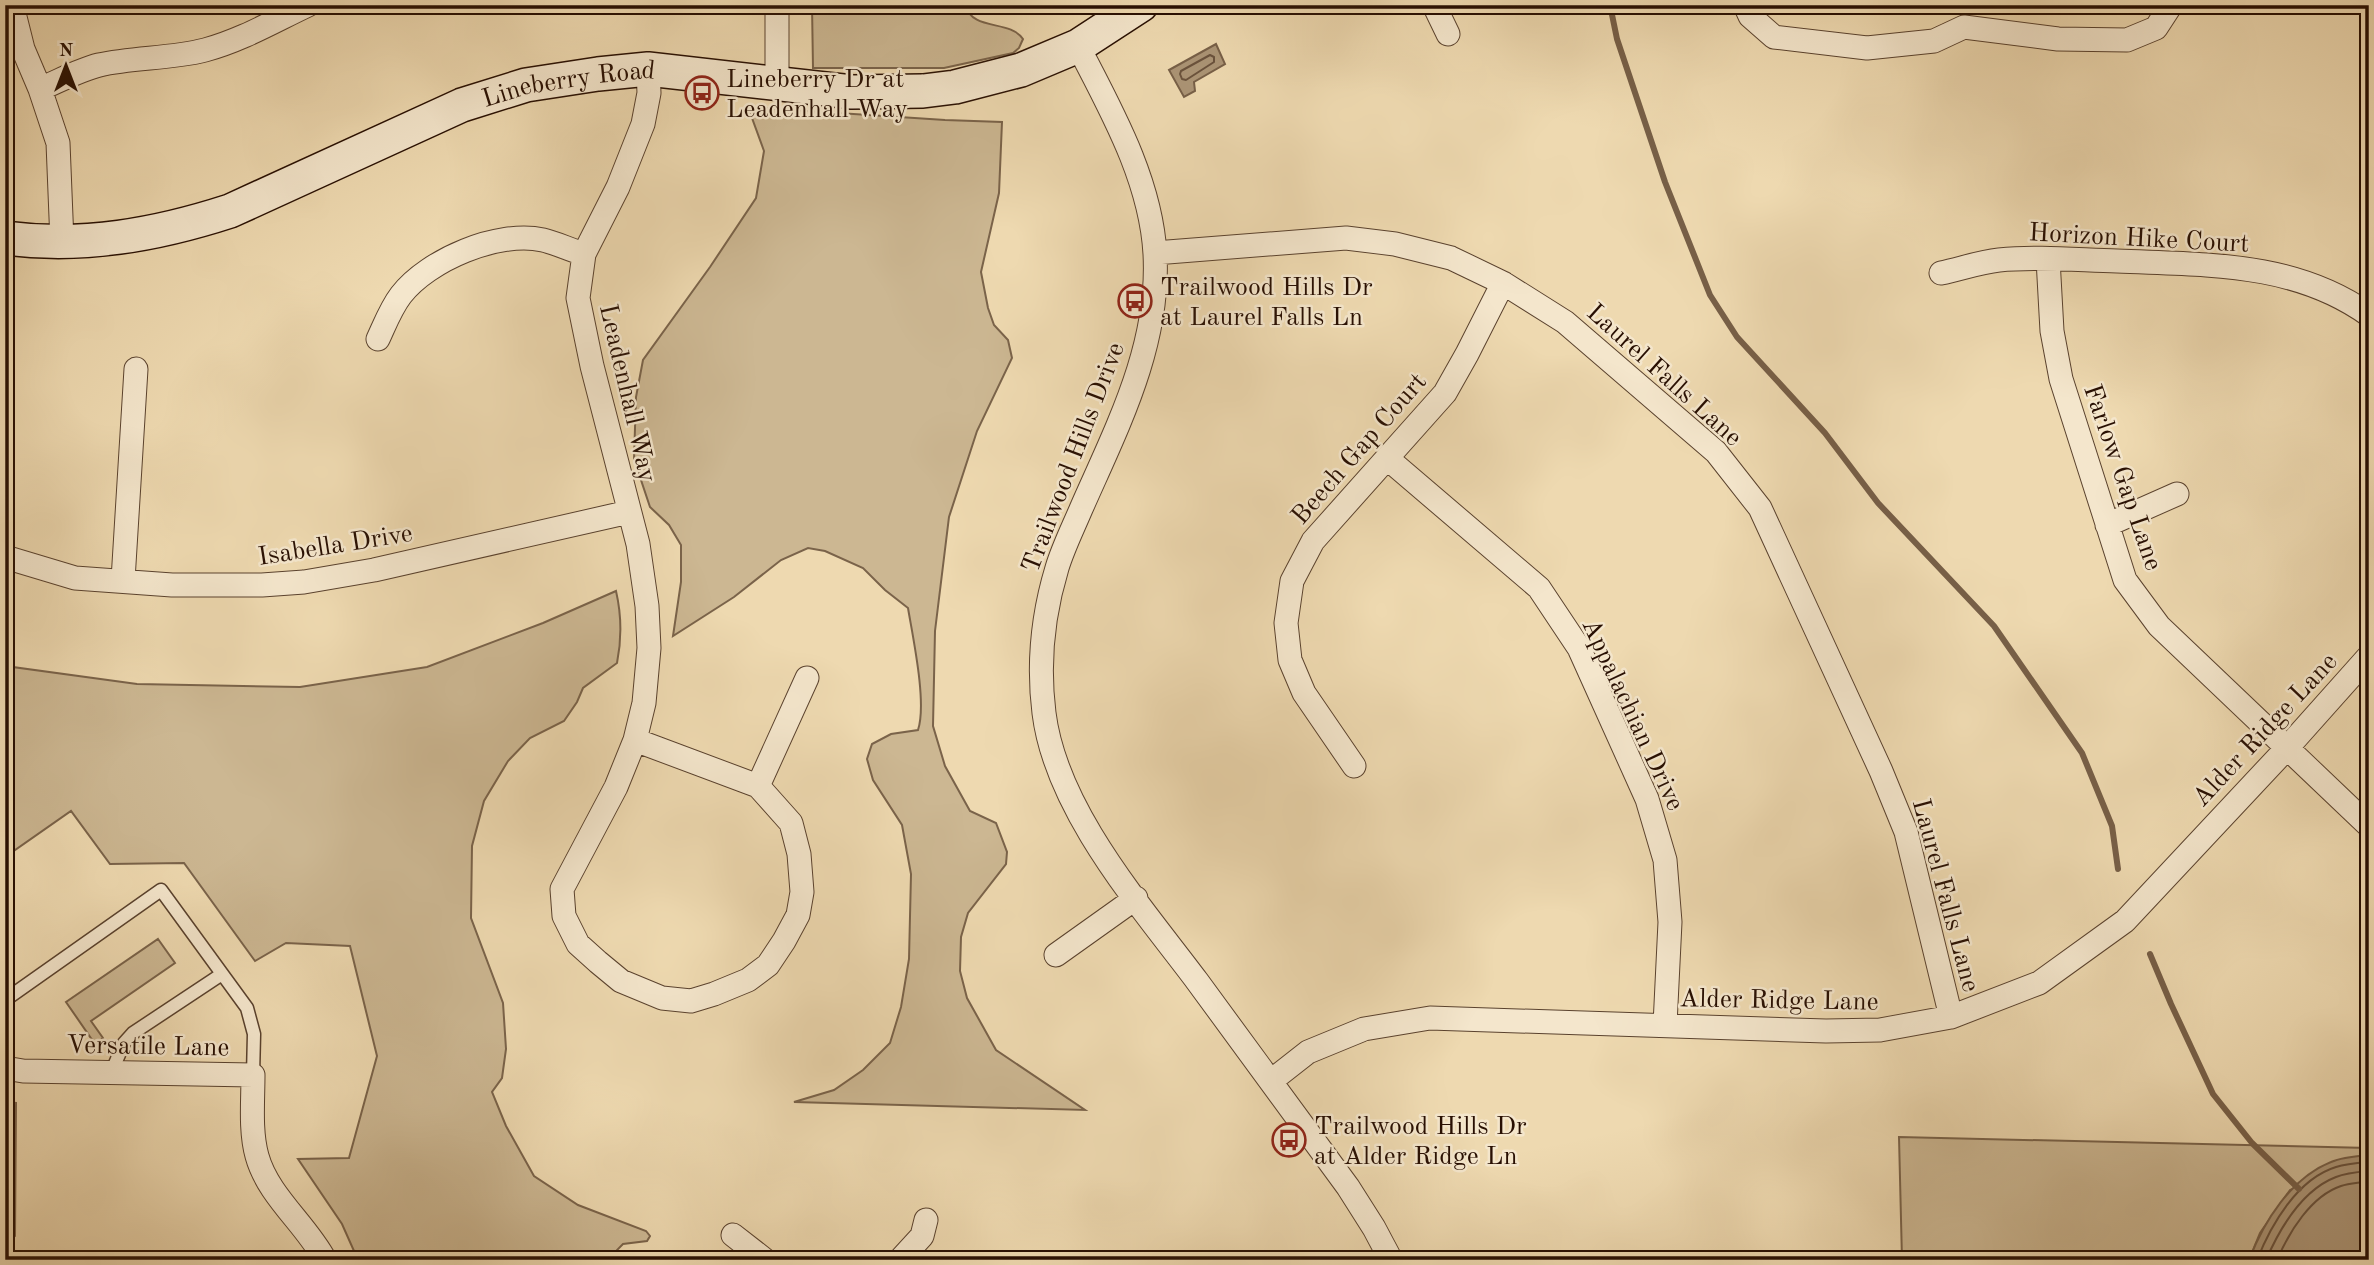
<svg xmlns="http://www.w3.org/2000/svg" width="2374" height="1265" font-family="'Old Standard TT',serif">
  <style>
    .green { fill: #ccb792; stroke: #7a634a; stroke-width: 2 }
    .water { fill: #ab9475; stroke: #775f47; stroke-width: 2 }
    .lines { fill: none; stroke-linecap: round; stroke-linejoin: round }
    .shore { stroke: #6a523c; stroke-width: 2 }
    .stream { stroke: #775f47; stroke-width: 6 }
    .lane-casing { stroke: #5a422e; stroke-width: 15 }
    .street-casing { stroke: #5a422e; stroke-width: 25 }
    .secondary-casing { stroke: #280f02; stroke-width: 36 }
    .lane { stroke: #f4e6cc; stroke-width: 12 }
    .street { stroke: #f4e6cc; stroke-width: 23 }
    .secondary { stroke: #f4e6cc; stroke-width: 33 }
    .labels { text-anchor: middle; stroke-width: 5; stroke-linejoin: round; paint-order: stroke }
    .poi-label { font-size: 26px; fill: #280f02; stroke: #f4e6cc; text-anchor: start }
    .street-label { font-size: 26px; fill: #280f02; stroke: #f4e6cc }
  </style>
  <rect width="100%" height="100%" fill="#eed9b0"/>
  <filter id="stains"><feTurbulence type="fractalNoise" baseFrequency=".00286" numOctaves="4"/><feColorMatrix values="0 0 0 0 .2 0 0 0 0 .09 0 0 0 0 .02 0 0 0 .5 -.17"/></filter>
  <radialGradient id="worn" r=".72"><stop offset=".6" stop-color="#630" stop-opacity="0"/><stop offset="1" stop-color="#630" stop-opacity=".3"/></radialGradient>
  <!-- green -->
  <path class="green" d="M 812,5 L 965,5 C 973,32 1009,19 1023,39 L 1019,48 L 1013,53 L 944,68 L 813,68 Z
    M 748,107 L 945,120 L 1002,122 L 999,193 L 981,272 L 988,308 L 994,325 L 1008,340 L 1012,358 L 977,431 L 949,517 L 935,631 L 933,726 L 945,766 L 970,811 L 996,823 L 1007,852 L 1006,864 L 968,913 L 961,937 L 960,971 L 967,998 L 996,1050 L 1085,1110 L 794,1102 L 834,1090 L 863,1070 L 890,1043 L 901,1007 L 909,959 L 911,874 L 902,825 L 873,780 L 867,759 L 872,744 L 891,734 L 918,730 C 927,703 913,638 908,608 L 885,590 L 863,568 L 825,551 L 808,548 L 781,560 L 734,597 L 673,636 L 681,582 L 681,545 L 669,525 L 650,507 L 634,459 L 636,397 L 643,360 L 710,267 L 756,198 L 764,151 Z
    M 616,591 C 622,617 622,638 617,663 L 583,688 L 577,702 L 564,721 L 530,738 L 508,761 L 484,801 L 472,846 L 471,918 L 503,1003 L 506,1049 L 502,1078 L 492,1092 L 506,1126 L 534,1176 L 578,1205 L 646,1231 L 650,1236 L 647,1241 L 623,1244 L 617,1250 L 618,1260 L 358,1260 L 342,1224 L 298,1159 L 349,1158 L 377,1056 L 350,946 L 286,943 L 255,961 L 184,863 L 110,864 L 71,811 L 5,857 L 5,666 L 137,684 L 300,687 L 427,667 L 543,623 Z
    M 158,939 L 175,963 L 91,1021 L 103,1038 L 95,1044 L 66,1002 Z
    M 5,1102 L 16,1103 L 15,1236 L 5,1243 Z
    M 1899,1137 L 2369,1148 L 2369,1155 L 2290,1190 L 2260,1233 L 2249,1260 L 1902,1260 Z"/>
  <!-- water -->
  <path class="water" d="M 1216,44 L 1225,64 L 1194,82 L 1195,91 L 1184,97 L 1169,70 Z
    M 2369,1155 L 2369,1260 L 2249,1260 C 2264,1221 2291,1178 2331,1162 C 2342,1157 2357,1156 2369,1155 Z"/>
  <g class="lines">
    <!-- shore -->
    <path class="shore" d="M 1210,55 L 1214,57 L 1214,62 L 1186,80 L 1182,79 L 1180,74 L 1181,71 Z
      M 2257,1260 C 2271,1225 2297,1179 2336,1167 C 2346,1164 2358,1163 2369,1162
      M 2266,1260 C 2280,1228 2302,1190 2336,1177 C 2346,1173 2358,1172 2369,1171
      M 2277,1260 C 2289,1232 2311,1196 2341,1186 C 2350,1183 2360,1183 2369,1181"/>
    <!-- stream -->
    <path class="stream" d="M 1610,5 L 1617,39 L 1665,182 L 1710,295 L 1737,337 L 1825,433 L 1878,503 L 1994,626 L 2082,753 L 2112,826 L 2118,869
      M 2150,954 L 2171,1004 L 2213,1094 L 2252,1143 L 2299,1189"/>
    <defs>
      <path id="lane" d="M 5,1000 L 161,890 L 247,1008 L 254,1034 L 253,1075
        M 111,1073 L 124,1043 L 133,1033 L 222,974"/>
      <path id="street" d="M 12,5 L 23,49 L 40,89 L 58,143 L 62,242
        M 777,5 L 777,84
        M 1434,5 L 1448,34
        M 1745,5 L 1750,16 L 1774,37 L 1867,48 L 1934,41 L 1964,27 L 2058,39 L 2127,40 L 2156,28 L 2171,5
        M 1078,46 C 1111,110 1151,180 1155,254 C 1160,346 1117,427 1081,509 C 1073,528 1063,548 1057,568 C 1043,614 1038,665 1044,713 C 1056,810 1140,905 1197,981 C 1248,1050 1298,1119 1348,1187 L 1374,1228 L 1391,1260
        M 40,89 C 59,81 79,70 99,65 C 134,57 170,59 205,50 C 242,40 274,21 308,5
        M 1155,253 L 1346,238 L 1395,244 L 1451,258 L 1503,283 L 1565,322 L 1716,452 L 1760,508 L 1881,771 L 1906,832 L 1951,1017
        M 2048,259 L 2052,331 L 2061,379 L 2125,580 L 2159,626 L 2369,826
        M 1941,273 C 1960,269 1980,262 1999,260 C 2038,256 2078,260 2117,261 C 2204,265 2294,261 2369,315
        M 378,339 C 385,324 391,308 401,295 C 428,260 498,230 543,240 C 556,243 570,250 584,254
        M 1388,459 L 1539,588 L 1579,648 L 1647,799 L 1665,860 L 1670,922 L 1665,1025
        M 2107,525 L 2177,494
        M 5,557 L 75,578 L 172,585 L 262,585 L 304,582 L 374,570 L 629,512
        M 123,580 L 136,369
        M 635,740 L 758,786 L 791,823 L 799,854 L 802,892 L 798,915 L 784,941 L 768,965 L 748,980 L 714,994 L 691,1001 L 662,998 L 621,981 L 598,962 L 578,944 L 564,916 L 562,889 L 616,787 L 635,740 L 644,703 L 649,648 L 647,606 L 638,544 L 592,366 L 578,298 L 584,254 L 618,187 L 643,124 L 649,93 L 648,69
        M 1354,766 L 1304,693 L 1290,660 L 1286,623 L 1292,581 L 1313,541 L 1445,393 L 1467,354 L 1503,283
        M 758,786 L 807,678
        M 1056,955 L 1136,898
        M 5,1068 L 23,1071 L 253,1075 C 253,1101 250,1131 257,1156 C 268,1196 306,1224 325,1260
        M 1271,1081 L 1308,1052 L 1364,1029 L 1430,1018 L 1826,1031 L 1880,1030 L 1951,1017 L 2039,983 L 2125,921 L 2287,748 L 2369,656
        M 733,1235 L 765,1260
        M 900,1260 L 922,1236 L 926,1220"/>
      <g id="secondary">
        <path id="s1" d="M 5,238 C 83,248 156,235 230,211 L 462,105 L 526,85 L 598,74 L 648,69 L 852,92 L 923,91 L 955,87 L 1021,70 L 1078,46 L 1141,5"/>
      </g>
    </defs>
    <!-- lane casing -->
    <use href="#lane" class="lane-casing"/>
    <!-- street casing -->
    <use href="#street" class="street-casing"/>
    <!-- secondary casing -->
    <use href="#secondary" class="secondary-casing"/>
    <!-- lane -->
    <use href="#lane" class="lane"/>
    <!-- street -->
    <use href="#street" class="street"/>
    <!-- secondary -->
    <use href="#secondary" class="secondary"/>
  </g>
  <!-- icons -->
  <defs>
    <symbol id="bus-ring" viewBox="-11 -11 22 22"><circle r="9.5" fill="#f4e6cc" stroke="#8f2418" stroke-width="1.5"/><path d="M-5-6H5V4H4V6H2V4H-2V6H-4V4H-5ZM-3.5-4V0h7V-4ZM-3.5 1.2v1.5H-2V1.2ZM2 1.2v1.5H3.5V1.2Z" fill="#8f2418"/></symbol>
  </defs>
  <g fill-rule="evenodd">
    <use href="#bus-ring" x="683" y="74" width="38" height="38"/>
    <use href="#bus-ring" x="1116" y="282" width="38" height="38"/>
    <use href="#bus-ring" x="1270" y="1121" width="38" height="38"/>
  </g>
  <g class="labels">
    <!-- poi labels -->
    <g class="poi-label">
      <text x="726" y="87">Lineberry Dr at<tspan x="726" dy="30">Leadenhall Way</tspan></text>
      <text x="1160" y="295">Trailwood Hills Dr<tspan x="1160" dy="30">at Laurel Falls Ln</tspan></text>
      <text x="1314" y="1134">Trailwood Hills Dr<tspan x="1314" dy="30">at Alder Ridge Ln</tspan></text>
    </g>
    <!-- street labels -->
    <g class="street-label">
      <text dy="9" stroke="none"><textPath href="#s1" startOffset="593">Lineberry Road</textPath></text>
      <text transform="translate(2139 237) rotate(3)" y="9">Horizon Hike Court</text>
      <text transform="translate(1665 374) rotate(42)" y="9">Laurel Falls Lane</text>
      <text transform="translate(629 393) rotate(77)" y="9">Leadenhall Way</text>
      <text transform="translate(1358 448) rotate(-49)" y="9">Beech Gap Court</text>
      <text transform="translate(1072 457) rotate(-69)" y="9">Trailwood Hills Drive</text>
      <text transform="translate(2124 477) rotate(71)" y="9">Farlow Gap Lane</text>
      <text transform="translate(335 544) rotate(-9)" y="9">Isabella Drive</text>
      <text transform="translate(1634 714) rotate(65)" y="9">Appalachian Drive</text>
      <text transform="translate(2264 729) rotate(-47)" y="9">Alder Ridge Lane</text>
      <text transform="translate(1947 895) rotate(75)" y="9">Laurel Falls Lane</text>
      <text transform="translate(1779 999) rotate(1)" y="9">Alder Ridge Lane</text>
      <text transform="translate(148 1045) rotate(1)" y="9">Versatile Lane</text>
    </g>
  </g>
  <!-- margin -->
  <rect width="2374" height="1265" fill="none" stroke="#eed9b0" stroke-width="28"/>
  <rect x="7" y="7" width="2360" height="1251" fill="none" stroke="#280f02" stroke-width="3.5"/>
  <rect x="14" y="14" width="2346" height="1237" fill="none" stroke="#280f02" stroke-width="2"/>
  <!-- north arrow -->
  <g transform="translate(66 66)" stroke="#f4e6cc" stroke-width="5" paint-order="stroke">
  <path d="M0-5L12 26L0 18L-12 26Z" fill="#280f02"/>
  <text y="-10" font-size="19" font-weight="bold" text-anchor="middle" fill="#280f02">N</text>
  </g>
  <rect width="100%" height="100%" filter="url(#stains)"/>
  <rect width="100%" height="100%" fill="url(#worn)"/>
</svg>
